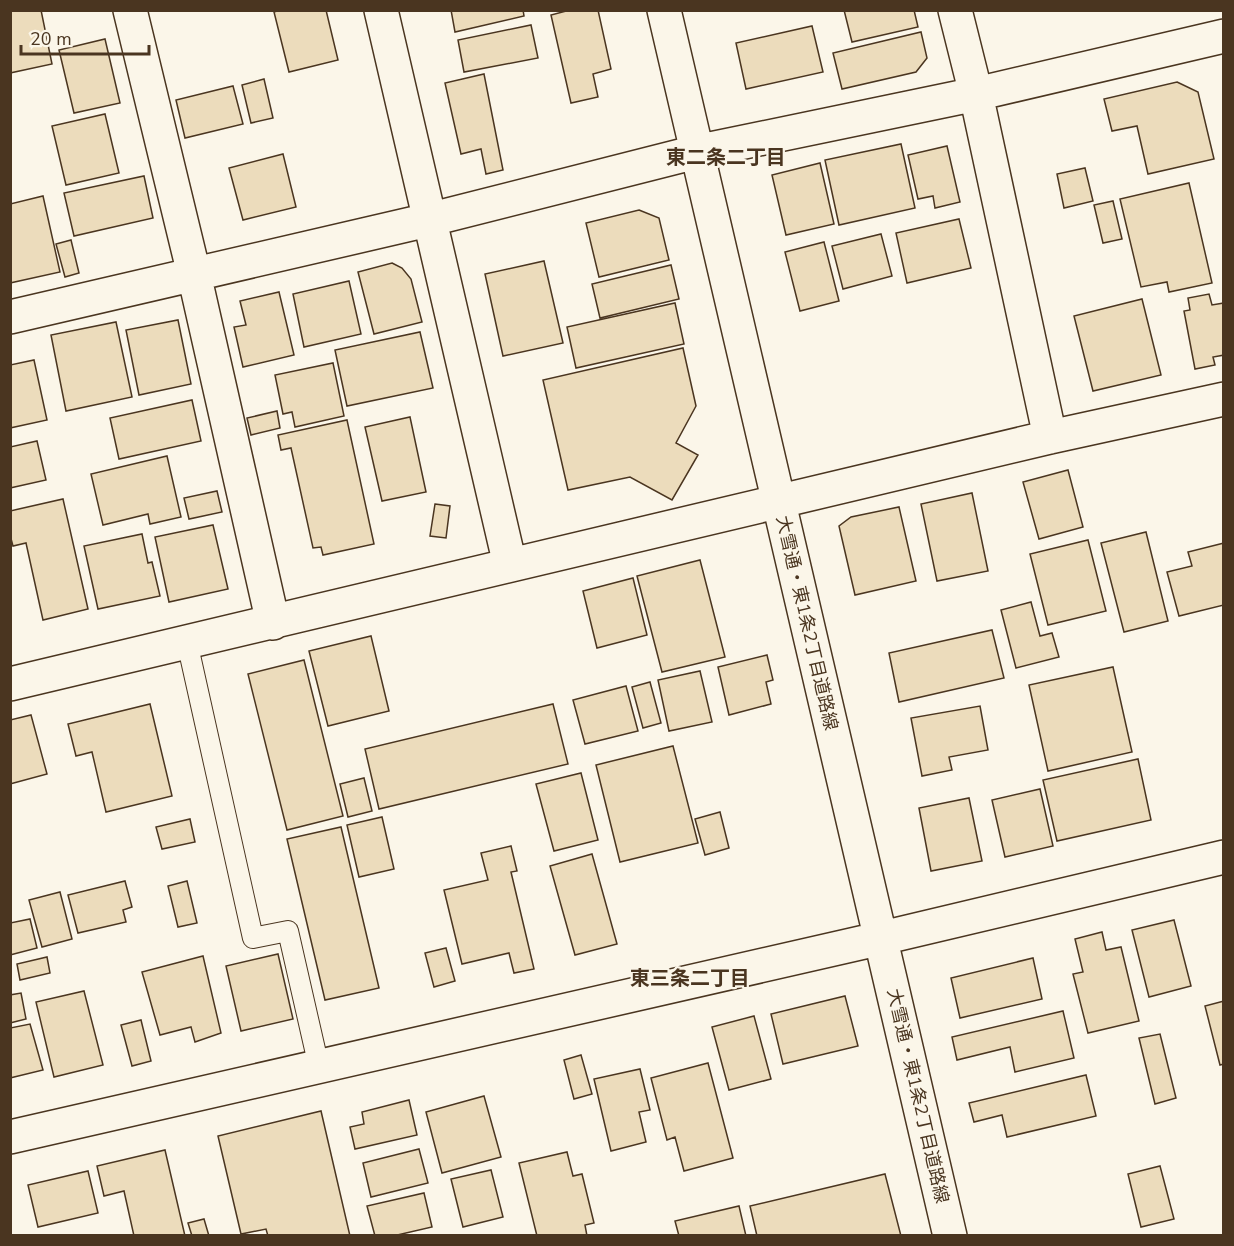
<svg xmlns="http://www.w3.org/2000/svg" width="1234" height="1246" font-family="'Nunito Sans','Noto Sans JP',sans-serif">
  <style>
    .building { fill: #ecdcbc; stroke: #4a3520; stroke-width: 1.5 }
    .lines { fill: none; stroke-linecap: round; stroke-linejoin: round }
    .service-casing { stroke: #4a3520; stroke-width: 22 }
    .minor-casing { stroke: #4a3520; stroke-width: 36 }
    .service { stroke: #fbf6e9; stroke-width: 20 }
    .minor { stroke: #fbf6e9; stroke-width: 33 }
    .labels { text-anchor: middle; stroke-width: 4.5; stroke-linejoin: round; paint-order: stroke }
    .street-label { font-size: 18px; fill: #4a3520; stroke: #fbf6e9 }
    .neighbourhood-label { font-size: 20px; font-weight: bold; fill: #4a3520; stroke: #fbf6e9 }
  </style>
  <rect width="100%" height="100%" fill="#fbf6e9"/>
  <!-- building -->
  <path class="building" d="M 10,10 L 41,10 L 52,64 L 10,73 Z
    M 280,10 L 326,10 L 338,60 L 289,72 L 274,12 Z
    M 451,10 L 523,10 L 524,16 L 455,32 Z
    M 570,10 L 598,10 L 611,69 L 593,74 L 598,97 L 571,103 L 551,15 Z
    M 844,10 L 914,10 L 918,27 L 852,42 Z
    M 531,25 L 538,58 L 464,72 L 458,40 Z
    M 812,26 L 823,72 L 746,89 L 736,43 Z
    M 921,32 L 927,58 L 916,72 L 842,89 L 833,53 Z
    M 105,39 L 120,103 L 74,113 L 59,50 Z
    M 484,74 L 503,170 L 486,174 L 481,149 L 461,154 L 445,83 Z
    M 264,79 L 273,118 L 251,123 L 242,85 Z
    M 1177,82 L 1198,92 L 1214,159 L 1148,174 L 1137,126 L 1112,131 L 1104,99 Z
    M 233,86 L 243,124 L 185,138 L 176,100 Z
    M 105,114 L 119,173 L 66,185 L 52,126 Z
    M 901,144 L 915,208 L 839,225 L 825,160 Z
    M 947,146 L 960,202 L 935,208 L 933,196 L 918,199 L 908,155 Z
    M 283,154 L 296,207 L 243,220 L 229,168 Z
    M 820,163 L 834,224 L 786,235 L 772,175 Z
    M 1085,168 L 1093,201 L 1064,208 L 1057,174 Z
    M 144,176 L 153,218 L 74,236 L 64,193 Z
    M 1189,183 L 1212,283 L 1169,292 L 1167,282 L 1141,287 L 1120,199 Z
    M 43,196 L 60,272 L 10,283 L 10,204 Z
    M 1113,201 L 1122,239 L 1103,243 L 1094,205 Z
    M 639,210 L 659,218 L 669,260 L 599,277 L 586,223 Z
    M 959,219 L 971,268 L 907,283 L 896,233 Z
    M 881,234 L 892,276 L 843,289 L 832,246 Z
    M 71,240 L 79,273 L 65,277 L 56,244 Z
    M 824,242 L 839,301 L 800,311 L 785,252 Z
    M 544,261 L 563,343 L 503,356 L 485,274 Z
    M 392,263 L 402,268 L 411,279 L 422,322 L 374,334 L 358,272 Z
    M 671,265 L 679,299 L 600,318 L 592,284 Z
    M 349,281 L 361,334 L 304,347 L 293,294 Z
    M 279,292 L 294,355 L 243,367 L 234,327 L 246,325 L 240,301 Z
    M 1209,294 L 1212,305 L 1224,303 L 1224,355 L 1213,357 L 1215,365 L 1195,369 L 1184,311 L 1190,310 L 1188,298 Z
    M 1142,299 L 1161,375 L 1093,391 L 1074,316 Z
    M 675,303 L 684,344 L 576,368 L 567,327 Z
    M 178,320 L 191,384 L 139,395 L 126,330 Z
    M 116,322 L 132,397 L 66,411 L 51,335 Z
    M 420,332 L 433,388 L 347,406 L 335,350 Z
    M 683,348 L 696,406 L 676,443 L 698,455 L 672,500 L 630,477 L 568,490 L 543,380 Z
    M 34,360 L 47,420 L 10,428 L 10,365 Z
    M 333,363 L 344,416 L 295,427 L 292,412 L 283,414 L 275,375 Z
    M 192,400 L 201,441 L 119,459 L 110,418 Z
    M 277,411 L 280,428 L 251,435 L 247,418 Z
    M 410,417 L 426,492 L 382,501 L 365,427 Z
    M 347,420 L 374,544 L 323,555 L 321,547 L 313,548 L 291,448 L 281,450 L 278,435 Z
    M 37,441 L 46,480 L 10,488 L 10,447 Z
    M 167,456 L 181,517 L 150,524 L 148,514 L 103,525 L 91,474 Z
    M 1068,470 L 1083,527 L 1039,539 L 1023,482 Z
    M 217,491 L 222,512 L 189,519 L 184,498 Z
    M 972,493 L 988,571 L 937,581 L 921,504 Z
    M 63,499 L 88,609 L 43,620 L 26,543 L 13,546 L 10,535 L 10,511 Z
    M 435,504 L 450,506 L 446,538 L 430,536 Z
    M 899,507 L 916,581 L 855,595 L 839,526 L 851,517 Z
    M 213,525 L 228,589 L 169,602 L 155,537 Z
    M 1146,532 L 1168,621 L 1124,632 L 1101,543 Z
    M 142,534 L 148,563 L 152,562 L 160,596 L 98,609 L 84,546 Z
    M 1088,540 L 1106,611 L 1048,625 L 1030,554 Z
    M 1224,543 L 1224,605 L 1179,616 L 1167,572 L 1192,566 L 1188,552 Z
    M 700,560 L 725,657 L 662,672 L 637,576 Z
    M 633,578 L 647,635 L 597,648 L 583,591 Z
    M 1031,602 L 1040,636 L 1052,633 L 1059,657 L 1016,668 L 1001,610 Z
    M 992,630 L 1004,678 L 899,702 L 889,653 Z
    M 371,636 L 389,711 L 328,726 L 309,651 Z
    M 767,655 L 773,680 L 766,682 L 771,704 L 729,715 L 718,667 Z
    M 304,660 L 343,816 L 287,830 L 248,674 Z
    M 1113,667 L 1132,752 L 1048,771 L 1029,685 Z
    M 700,671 L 712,722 L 669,731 L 658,680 Z
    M 650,682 L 661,723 L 643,728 L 632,687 Z
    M 626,686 L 638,731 L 585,744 L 573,700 Z
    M 150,704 L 172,796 L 106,812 L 92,752 L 76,756 L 68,724 Z
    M 553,704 L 568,764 L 379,809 L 365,749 Z
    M 980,706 L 988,750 L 949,757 L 952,770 L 922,776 L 911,718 Z
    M 31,715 L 47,774 L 10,784 L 10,720 Z
    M 673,746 L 698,843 L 620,862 L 596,765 Z
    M 1138,759 L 1151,820 L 1057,841 L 1043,780 Z
    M 581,773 L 598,840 L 554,851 L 536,784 Z
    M 364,778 L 372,811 L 348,817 L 340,784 Z
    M 1040,789 L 1053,846 L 1005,857 L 992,800 Z
    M 969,798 L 982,861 L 931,871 L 919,808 Z
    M 720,812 L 729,848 L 705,855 L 695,819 Z
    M 382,817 L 394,869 L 359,877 L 347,825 Z
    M 190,819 L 195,842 L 162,849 L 156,827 Z
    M 341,827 L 379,988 L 325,1000 L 287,839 Z
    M 511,846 L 517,871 L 511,872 L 534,969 L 514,973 L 509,953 L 462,964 L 444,890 L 488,880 L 481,853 Z
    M 592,854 L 617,944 L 575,955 L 550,866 Z
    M 125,881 L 132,907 L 123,910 L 126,922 L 78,933 L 68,895 Z
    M 187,881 L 197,923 L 178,927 L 168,886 Z
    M 60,892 L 72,939 L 42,947 L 29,900 Z
    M 30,919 L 37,948 L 10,955 L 10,923 Z
    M 1174,920 L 1191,986 L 1149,997 L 1132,930 Z
    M 1102,932 L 1106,950 L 1121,947 L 1139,1021 L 1088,1033 L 1073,974 L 1083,972 L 1075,939 Z
    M 446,948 L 455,981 L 434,987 L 425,953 Z
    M 278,954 L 293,1019 L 241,1031 L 226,966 Z
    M 203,956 L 221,1033 L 195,1042 L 191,1027 L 160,1035 L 142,972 Z
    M 47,957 L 50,973 L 20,980 L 17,964 Z
    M 1033,958 L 1042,999 L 960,1018 L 951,978 Z
    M 84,991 L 103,1065 L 54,1077 L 36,1002 Z
    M 21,993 L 26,1019 L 10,1023 L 10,995 Z
    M 845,996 L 858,1046 L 783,1064 L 771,1014 Z
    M 1224,1001 L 1224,1064 L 1220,1065 L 1205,1006 Z
    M 1063,1011 L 1074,1058 L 1015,1072 L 1010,1047 L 957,1060 L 952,1037 Z
    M 754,1016 L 771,1079 L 729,1090 L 712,1027 Z
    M 141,1020 L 151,1061 L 132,1066 L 121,1025 Z
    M 30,1024 L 43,1070 L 10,1078 L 10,1028 Z
    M 1160,1034 L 1176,1098 L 1155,1104 L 1139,1038 Z
    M 581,1055 L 592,1094 L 574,1099 L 564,1060 Z
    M 708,1063 L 733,1158 L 684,1171 L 675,1137 L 667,1140 L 651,1078 Z
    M 640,1069 L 650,1110 L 639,1112 L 646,1142 L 611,1151 L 594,1079 Z
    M 1086,1075 L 1096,1116 L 1007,1137 L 1002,1115 L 974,1122 L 969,1103 Z
    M 484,1096 L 501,1157 L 442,1173 L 426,1112 Z
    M 409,1100 L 417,1135 L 355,1149 L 350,1127 L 364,1124 L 362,1112 Z
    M 321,1111 L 350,1236 L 268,1236 L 266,1229 L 241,1234 L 218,1136 Z
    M 419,1149 L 428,1183 L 371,1197 L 363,1163 Z
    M 165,1150 L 185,1236 L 134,1236 L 124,1191 L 104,1196 L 97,1166 Z
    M 567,1152 L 573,1176 L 582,1174 L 594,1223 L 585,1225 L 587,1236 L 537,1236 L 519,1163 Z
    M 1160,1166 L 1174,1219 L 1141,1227 L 1128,1174 Z
    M 491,1170 L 503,1217 L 463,1227 L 451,1179 Z
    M 88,1171 L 98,1213 L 38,1227 L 28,1185 Z
    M 885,1174 L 901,1236 L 757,1236 L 750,1206 Z
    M 424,1193 L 432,1227 L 393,1236 L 375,1236 L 367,1206 Z
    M 739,1206 L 746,1236 L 679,1236 L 675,1221 Z
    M 204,1219 L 209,1236 L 192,1236 L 188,1223 Z"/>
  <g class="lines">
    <defs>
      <path id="service" d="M 187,642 L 253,938 L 288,931 L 319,1067"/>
      <path id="minor" d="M 130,10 L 194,274 L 273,623
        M 381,10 L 510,565
        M 664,10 L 950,1236
        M 955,10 L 976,94 L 1050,437
        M 10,317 L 428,220 L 696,152 L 976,94 L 1224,36
        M 10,684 L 1050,437 L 1224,399
        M 10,1137 L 882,938 L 1224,857"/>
    </defs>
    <!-- service casing -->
    <use href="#service" class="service-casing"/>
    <!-- minor casing -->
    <use href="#minor" class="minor-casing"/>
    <!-- service -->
    <use href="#service" class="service"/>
    <!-- minor -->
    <use href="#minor" class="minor"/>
  </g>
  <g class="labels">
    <!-- street labels -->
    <g class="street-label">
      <text transform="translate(807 623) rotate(77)" y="6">大雪通・東1条2丁目道路線</text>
      <text transform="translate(918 1096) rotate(77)" y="6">大雪通・東1条2丁目道路線</text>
    </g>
    <!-- neighbourhood labels -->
    <g class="neighbourhood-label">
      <text x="726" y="164">東二条二丁目</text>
      <text x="690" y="985">東三条二丁目</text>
    </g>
  </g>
  <!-- border -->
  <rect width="1234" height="1246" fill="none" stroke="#4a3520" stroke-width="24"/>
  <!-- scale -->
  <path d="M21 45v9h128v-9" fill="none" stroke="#4a3520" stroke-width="3"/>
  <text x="30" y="45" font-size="18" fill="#4a3520" stroke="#fbf6e9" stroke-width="4.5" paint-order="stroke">20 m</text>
</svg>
